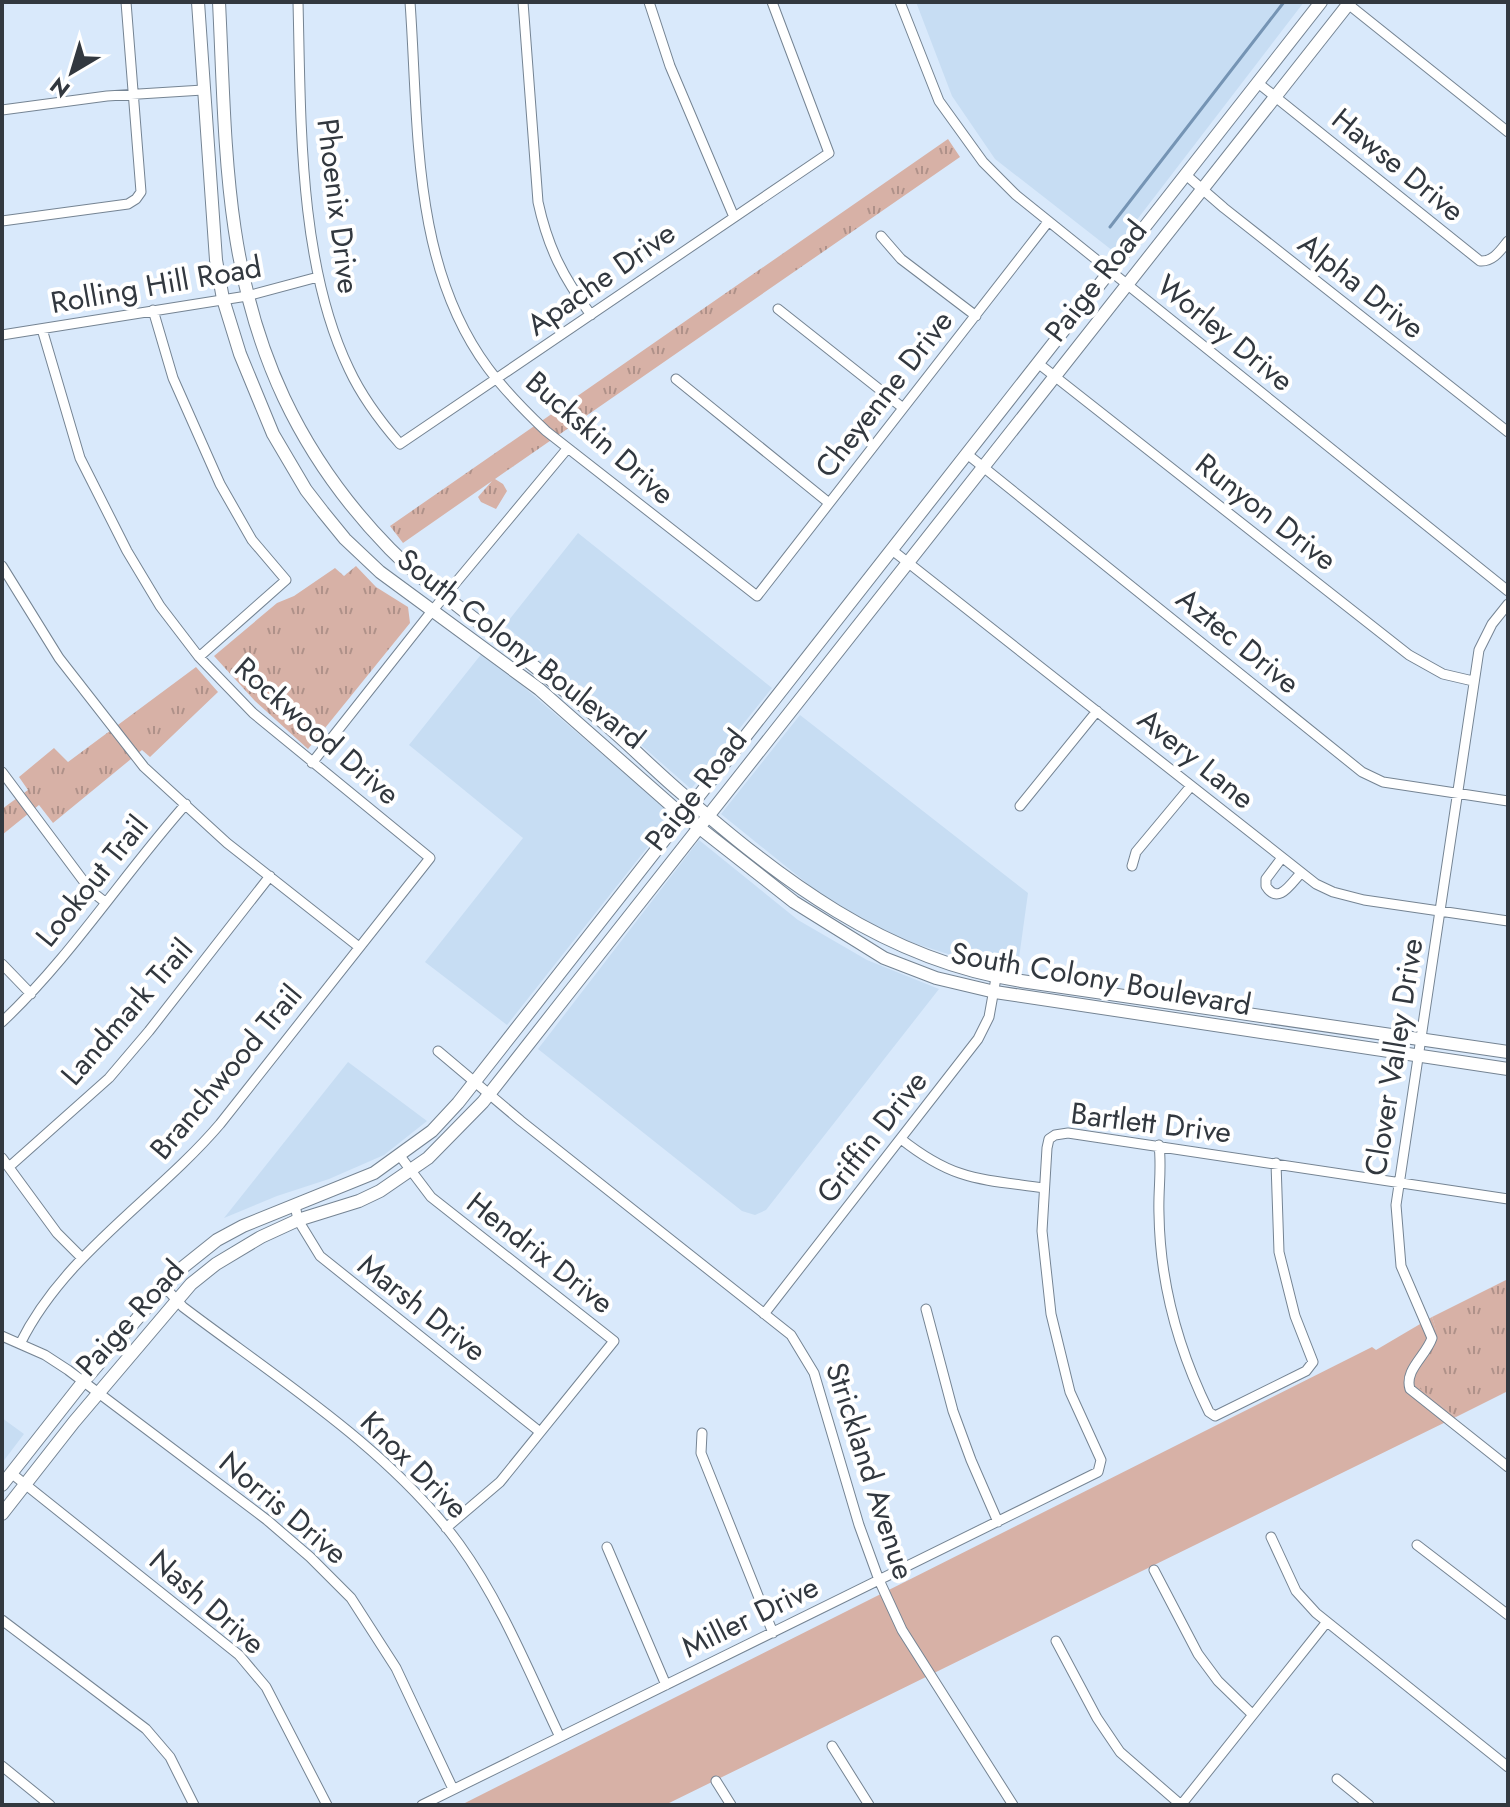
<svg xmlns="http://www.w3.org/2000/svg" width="1510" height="1807" font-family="Jost,sans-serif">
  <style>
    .built { fill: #c7ddf3 }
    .grass { fill: #d7b1a6 }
    .park { fill: url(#park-tufts) }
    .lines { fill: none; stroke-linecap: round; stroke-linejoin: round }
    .stream { stroke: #7594b4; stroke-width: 3 }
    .minor-casing { stroke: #758493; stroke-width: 11 }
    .major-casing { stroke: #758493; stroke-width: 14 }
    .minor { stroke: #fff; stroke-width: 9 }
    .major { stroke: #fff; stroke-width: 12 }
    .labels { text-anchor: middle; stroke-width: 8; stroke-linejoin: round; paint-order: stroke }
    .street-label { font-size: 30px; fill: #32383f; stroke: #fff }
  </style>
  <defs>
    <pattern id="park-tufts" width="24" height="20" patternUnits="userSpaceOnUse" patternTransform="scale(2)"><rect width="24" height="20" fill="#d7b1a6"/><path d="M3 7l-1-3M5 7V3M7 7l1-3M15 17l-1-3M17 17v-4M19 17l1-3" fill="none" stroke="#af9189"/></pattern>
  </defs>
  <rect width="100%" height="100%" fill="#d9e9fb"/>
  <!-- built -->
  <path class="built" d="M 916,2 L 1304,2 L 1113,251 L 995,159 L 952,96 Z
    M 578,533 L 772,688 L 691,789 L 505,625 Z
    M 483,652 L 673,815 L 507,1025 L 425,962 L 523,838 L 409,745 Z
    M 800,715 L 1028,893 L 1019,958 L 988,967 L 895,937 L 825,898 L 721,814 Z
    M 699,840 L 798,920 L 867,960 L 939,989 L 766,1210 L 755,1215 L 742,1211 L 538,1049 Z
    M 348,1062 L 427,1121 L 384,1155 L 329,1179 L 277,1196 L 224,1218 Z
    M 2,1418 L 24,1434 L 2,1463 Z"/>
  <!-- grass -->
  <path class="grass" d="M 1432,1317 C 1441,1341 1435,1338 1423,1358 C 1419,1365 1416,1374 1413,1382 L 1456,1417 L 665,1805 L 461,1805 L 1372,1347 L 1376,1350 Z"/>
  <!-- park -->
  <path class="park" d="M 948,139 L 960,157 L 495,479 L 503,484 L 507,491 L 496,509 L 481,502 L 478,497 L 492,481 L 403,543 L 390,526 Z
    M 356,566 L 376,587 L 408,607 L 410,623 L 308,749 L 255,701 L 214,656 L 277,603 L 294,596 L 335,568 L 344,576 Z
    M 196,667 L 218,692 L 150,757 L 142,750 L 53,823 L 39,805 L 2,835 L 2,809 L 28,790 L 19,777 L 54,748 L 68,762 Z
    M 1508,1279 L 1508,1391 L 1456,1417 L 1412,1382 C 1414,1350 1447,1355 1432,1317 Z"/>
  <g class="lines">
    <!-- stream -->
    <path class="stream" d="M 1110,227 L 1284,2"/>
    <defs>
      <path id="minor" d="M 298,2 C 301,118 298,263 349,369 C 362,397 380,421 400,444 L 829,153 L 772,2
        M 410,2 C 419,125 411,264 488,368 C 505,391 525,411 546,431 L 757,596 L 1048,222
        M 523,2 L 538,202 C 548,248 563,277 591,315
        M 649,2 L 670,66 L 734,217
        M 900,2 L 939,101 L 983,162 L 1016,195 L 1508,591
        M 1348,4 L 1508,132
        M 1258,83 L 1480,261 C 1493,262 1500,251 1508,241
        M 2,110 L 107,96 L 203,90
        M 1186,175 L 1224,208 L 1508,432
        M 2,221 L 128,204 L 136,199 L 141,192 L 126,2
        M 881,236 L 901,259 L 976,316
        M 778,309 L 903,408
        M 153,310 L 173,378 L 220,484 L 252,540 L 286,580 L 199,657
        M 2,335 L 247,296 L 318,277
        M 1039,364 L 1409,655 L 1443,674 L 1473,681
        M 676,379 L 829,503
        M 967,454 L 1362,772 L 1383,782 L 1508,801
        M 892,550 L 1316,884 L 1333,892 L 1364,900 L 1508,921
        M 2,566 L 59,658 L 144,767 L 227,843 L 359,947
        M 1508,604 L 1492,624 L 1479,650 L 1396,1205 L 1401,1266 L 1432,1338 C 1426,1356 1404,1370 1410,1389 L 1508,1467
        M 312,763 L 428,616 L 567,449
        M 2,772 L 91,891 L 105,902
        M 1020,806 L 1097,711
        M 1281,859 L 1266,879 L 1266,886 C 1278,905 1290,885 1300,874
        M 1132,866 L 1136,852 L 1191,786
        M 2,964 L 31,994
        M 2,1022 C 71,957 123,875 186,804
        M 438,1051 L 521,1121 L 791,1335 L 814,1373 L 859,1525 L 879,1580 L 902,1630 L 1013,1805
        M 901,1139 C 954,1181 980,1179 1044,1188
        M 1159,1145 C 1162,1169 1158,1190 1159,1214 C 1160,1284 1178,1349 1209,1412 L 1215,1416 L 1306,1371 L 1313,1362 L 1295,1316 L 1279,1252 L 1276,1163
        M 400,1156 L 431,1197 L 614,1341 L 500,1482 L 446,1528
        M 2,1158 L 57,1233 L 82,1258
        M 9,1167 L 109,1078 L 149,1031 L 270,876
        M 295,1205 L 298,1220 L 320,1256 L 540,1432
        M 163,1285 L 183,1307 C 274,1376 391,1450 459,1544 C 501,1602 529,1672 560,1737
        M 926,1309 L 953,1411 L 971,1460 L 998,1522
        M 764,1314 L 978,1039 L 989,1017 L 996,978
        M 2,1336 L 45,1355 L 68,1370 L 267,1520 L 310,1557 L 351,1598 L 396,1668 L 453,1789
        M 20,1344 C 64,1254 156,1199 220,1124 L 430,858 L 253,713 L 199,657 L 160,606 L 127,551 L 80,458 L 42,329
        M 702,1433 L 701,1453 L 773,1633
        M 11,1473 L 239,1655 L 266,1687 L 327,1805
        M 1271,1537 L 1296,1591 L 1316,1613 L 1508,1767
        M 1417,1545 L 1508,1615
        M 607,1547 L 666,1685
        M 1154,1570 L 1198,1654 L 1218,1681 L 1252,1714
        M 2,1620 L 146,1729 L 170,1757 L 194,1805
        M 1056,1641 L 1097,1718 L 1120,1752 L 1181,1805
        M 832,1746 L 869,1805
        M 2,1766 L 50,1805
        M 1337,1779 L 1369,1805
        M 716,1781 L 731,1805
        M 422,1805 L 1098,1472 L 1101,1460 L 1070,1392 L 1051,1314 L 1042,1231 L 1047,1148 L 1049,1139 L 1055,1135 L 1068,1133 L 1508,1199
        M 1181,1805 L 1326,1623"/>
      <path id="major" d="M 198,2 L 216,260 L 223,299 L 240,354 L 273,434 L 306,490 L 323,512 L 345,539 L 380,572 L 539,689 L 673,807 L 794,902 L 884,958 L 936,978 L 995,992 L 1508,1069
        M 219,2 C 226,141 223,268 284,398 C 310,453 347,505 390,549 C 419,578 453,602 485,627 C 523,657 560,687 597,717 C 626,741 651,767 679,791 C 780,879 884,960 1021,981 L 1508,1052
        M 2,1485 L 83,1382 L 177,1272 L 217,1240 L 243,1226 L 374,1173 L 432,1131 L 458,1103 L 1321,2
        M 2,1514 L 74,1422 L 191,1284 L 216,1264 L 261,1237 L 298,1220 L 359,1201 L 380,1191 L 428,1158 L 483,1102 L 567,995 C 830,665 1089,332 1350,2"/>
    </defs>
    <!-- minor casing -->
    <use href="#minor" class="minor-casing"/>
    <!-- major casing -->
    <use href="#major" class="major-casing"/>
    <!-- minor -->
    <use href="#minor" class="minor"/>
    <!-- major -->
    <use href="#major" class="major"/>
  </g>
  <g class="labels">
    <!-- street labels -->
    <g class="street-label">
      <text transform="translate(1398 165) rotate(39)" y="10">Hawse Drive</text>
      <text transform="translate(338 206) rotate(83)" y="10">Phoenix Drive</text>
      <text transform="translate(601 279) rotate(-35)" y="10">Apache Drive</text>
      <text transform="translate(1096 281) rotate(-52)" y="10">Paige Road</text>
      <text transform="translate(156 285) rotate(-10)" y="10">Rolling Hill Road</text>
      <text transform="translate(1361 286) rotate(38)" y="10">Alpha Drive</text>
      <text transform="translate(1225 333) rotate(39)" y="10">Worley Drive</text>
      <text transform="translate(884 394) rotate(-52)" y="10">Cheyenne Drive</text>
      <text transform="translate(600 438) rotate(41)" y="10">Buckskin Drive</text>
      <text transform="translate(1266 512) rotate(38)" y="10">Runyon Drive</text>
      <text transform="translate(1238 641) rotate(39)" y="10">Aztec Drive</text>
      <text transform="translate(521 649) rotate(38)" y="10">South Colony Boulevard</text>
      <text transform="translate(317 731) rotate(41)" y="10">Rockwood Drive</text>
      <text transform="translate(1196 759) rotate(39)" y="10">Avery Lane</text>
      <text transform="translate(696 790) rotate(-52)" y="10">Paige Road</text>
      <text transform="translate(92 881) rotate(-51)" y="10">Lookout Trail</text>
      <text transform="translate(1101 979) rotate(10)" y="10">South Colony Boulevard</text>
      <text transform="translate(127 1012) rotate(-49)" y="10">Landmark Trail</text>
      <text transform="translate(1394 1057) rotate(-81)" y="10">Clover Valley Drive</text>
      <text transform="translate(226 1072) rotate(-50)" y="10">Branchwood Trail</text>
      <text transform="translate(1151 1123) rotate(7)" y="10">Bartlett Drive</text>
      <text transform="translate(872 1137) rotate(-52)" y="10">Griffin Drive</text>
      <text transform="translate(540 1253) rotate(38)" y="10">Hendrix Drive</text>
      <text transform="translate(422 1308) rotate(38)" y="10">Marsh Drive</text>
      <text transform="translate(130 1318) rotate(-48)" y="10">Paige Road</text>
      <text transform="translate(414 1465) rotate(45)" y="10">Knox Drive</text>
      <text transform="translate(870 1471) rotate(72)" y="10">Strickland Avenue</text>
      <text transform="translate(283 1508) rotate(40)" y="10">Norris Drive</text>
      <text transform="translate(207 1602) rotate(41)" y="10">Nash Drive</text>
      <text transform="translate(750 1617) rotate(-26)" y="10">Miller Drive</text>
    </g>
  </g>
  <!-- border -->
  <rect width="1510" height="1807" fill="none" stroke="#32383f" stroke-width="8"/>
  <!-- north arrow -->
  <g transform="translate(72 72) rotate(218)" stroke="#ffffff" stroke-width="6" paint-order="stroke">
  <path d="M0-6L14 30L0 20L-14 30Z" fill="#32383f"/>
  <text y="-12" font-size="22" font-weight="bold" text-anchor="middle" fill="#32383f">N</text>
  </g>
</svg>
